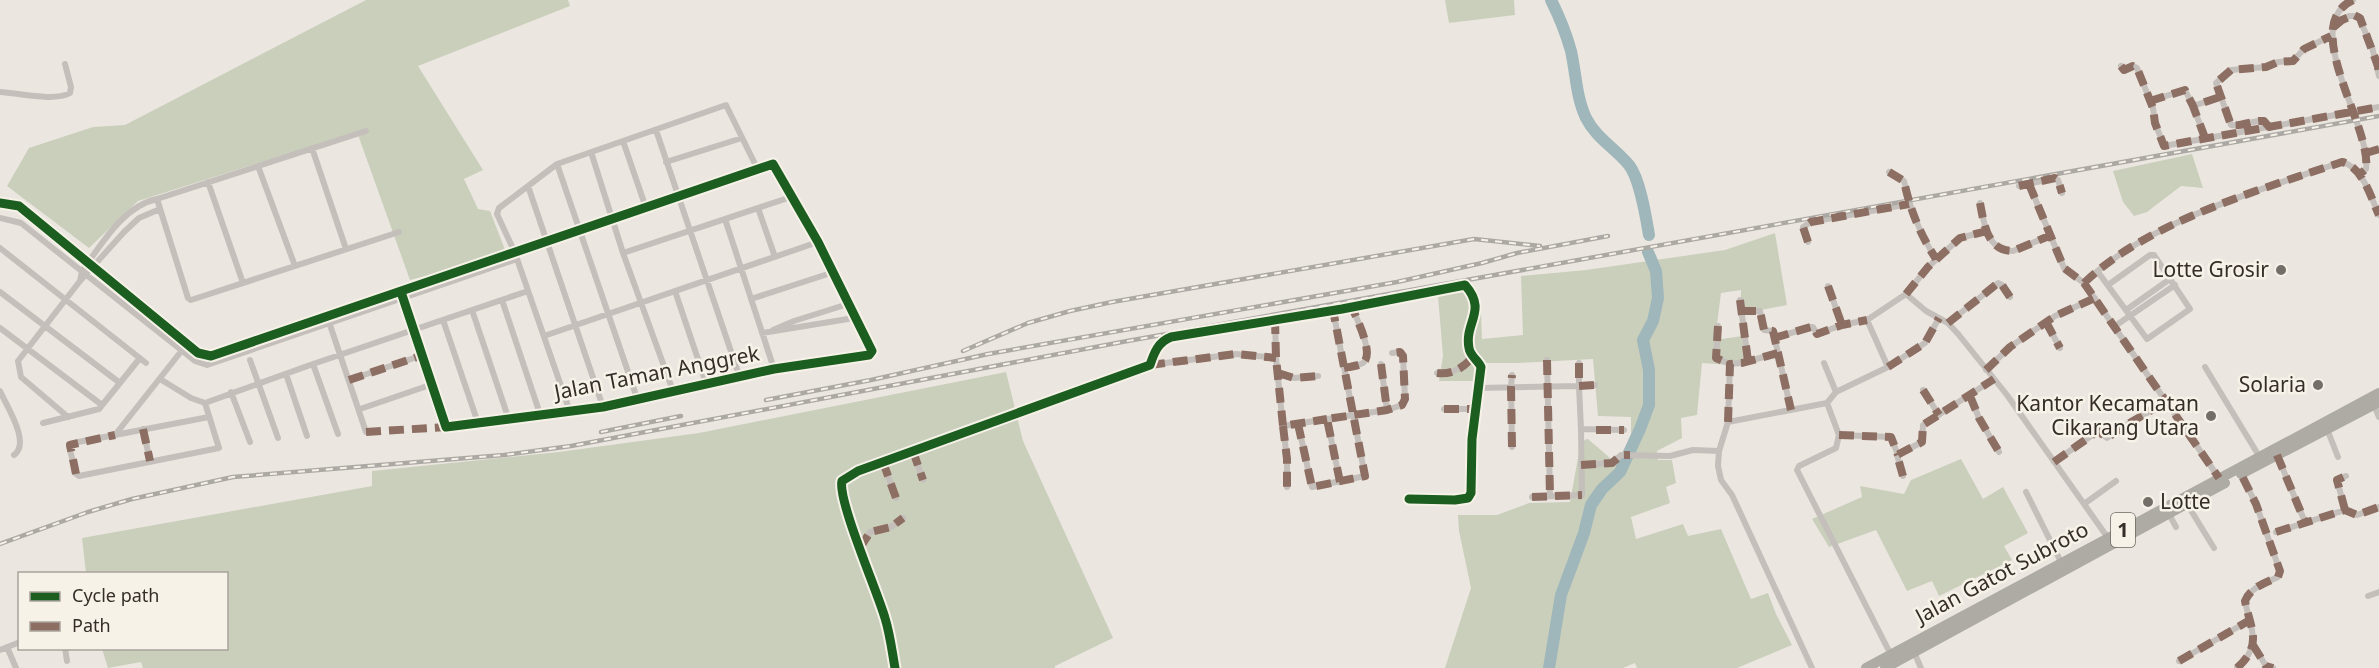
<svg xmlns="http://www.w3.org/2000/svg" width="2379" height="668" font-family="'Noto Sans',sans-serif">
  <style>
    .green { fill: #cacfbc }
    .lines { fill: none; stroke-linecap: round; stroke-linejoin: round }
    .river { stroke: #9fb7ba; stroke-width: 12 }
    .minor { stroke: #c4bfba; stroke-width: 6 }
    .trunk { stroke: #aeaaa4; stroke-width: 10 }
    .rail-casing { stroke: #aca8a4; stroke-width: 4.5 }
    .rail { stroke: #f7f2e8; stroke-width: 2; stroke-dasharray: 7; stroke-linecap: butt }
    .quiet { stroke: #8d6e63; stroke-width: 8; stroke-dasharray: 15 8; stroke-linecap: butt }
    .cycleway-casing { stroke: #f7f2e8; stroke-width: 13 }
    .cycleway { stroke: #1b5e20; stroke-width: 9 }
    .poi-dot { fill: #746e68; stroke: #f7f2e8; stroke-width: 2 }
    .labels { text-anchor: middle; stroke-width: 5; stroke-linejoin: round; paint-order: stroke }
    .shield { fill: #f7f2e8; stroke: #6e6862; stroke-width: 1.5 }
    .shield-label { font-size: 20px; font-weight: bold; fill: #342d28 }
    .poi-label { font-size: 21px; fill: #342d28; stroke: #f7f2e8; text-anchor: end }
    .street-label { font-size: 21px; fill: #342d28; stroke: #f7f2e8 }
  </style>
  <rect width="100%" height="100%" fill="#ebe7e0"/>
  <!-- green -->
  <path class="green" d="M 366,0 L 568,0 L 570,6 L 418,66 L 483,170 L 464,179 L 478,209 L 490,211 L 507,255 L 410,280 L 357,132 L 138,201 L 89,248 L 7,186 L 29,148 L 93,127 L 125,125 Z
    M 1445,0 L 1514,0 L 1515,15 L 1449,23 Z
    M 2192,154 L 2203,188 L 2181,186 L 2147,212 L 2134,216 L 2123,202 L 2113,171 Z
    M 1775,233 L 1787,305 L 1741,314 L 1741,290 L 1721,293 L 1715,340 L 1742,336 L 1745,366 L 1702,363 L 1697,415 L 1681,418 L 1682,438 L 1657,451 L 1658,460 L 1672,460 L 1676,483 L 1666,487 L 1670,503 L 1631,517 L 1636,539 L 1683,524 L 1688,536 L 1721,529 L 1751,599 L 1768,593 L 1776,614 L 1792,645 L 1737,668 L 1637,668 L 1635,663 L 1623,668 L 1445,668 L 1471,588 L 1459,531 L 1458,515 L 1497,515 L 1529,503 L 1570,502 L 1581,441 L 1588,439 L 1617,464 L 1631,461 L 1631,417 L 1598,416 L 1593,359 L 1519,363 L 1482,363 L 1482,381 L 1439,381 L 1443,356 L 1438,296 L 1471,288 L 1481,311 L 1482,339 L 1523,335 L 1521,276 L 1586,270 L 1725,250 Z
    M 1006,372 L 1023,441 L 1113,638 L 1055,666 L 1055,668 L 143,668 L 141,662 L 108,668 L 102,649 L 226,648 L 226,574 L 86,573 L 82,538 L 372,486 L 372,471 L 559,452 L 699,433 Z
    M 1961,459 L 1983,499 L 2003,487 L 2028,533 L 2004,546 L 2012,560 L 1939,596 L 1932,581 L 1907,591 L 1876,530 L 1829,547 L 1812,519 L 1862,497 L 1860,486 L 1904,494 L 1911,480 Z"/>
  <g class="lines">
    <!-- river -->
    <path class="river" d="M 1551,0 C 1559,16 1566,33 1571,51 C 1576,73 1576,97 1586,118 C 1596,138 1615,148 1629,165 C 1640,179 1646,217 1649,235
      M 1549,668 L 1561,595 L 1584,533 L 1591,505 L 1602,489 L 1620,472 L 1640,429 L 1649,405 L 1649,370 L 1643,340 L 1653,321 L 1658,298 L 1656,271 L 1648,252"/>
    <!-- minor -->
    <path class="minor" d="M 2353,0 C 2298,25 2372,126 2366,169 L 2360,174
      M 2333,28 L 2349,16 L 2358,16 L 2372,47 L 2379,76
      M 2121,66 L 2124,70 L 2133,66 L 2137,68 L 2153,108 L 2155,123 L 2164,146 L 2379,107
      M 0,92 C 19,93 54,102 70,93 L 71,87 L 65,64
      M 2150,101 L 2185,90 L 2193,106
      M 2270,128 L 2264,121 C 2252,120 2242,127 2231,125 L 2216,83 L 2231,70 L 2266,67 L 2278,62 L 2293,61 L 2304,49 L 2331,36
      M 656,130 L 740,378
      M 366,131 L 157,199 L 188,298 L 191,300 L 399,232
      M 2205,138 L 2193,106 L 2220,97
      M 623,141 L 646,208
      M 312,148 L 346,249
      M 591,152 L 623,253 L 673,391
      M 2366,153 L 2379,149
      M 666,162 L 742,138
      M 557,164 L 637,398
      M 258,166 L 295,266
      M 1889,172 L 1904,181 C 1910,210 1920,234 1936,259
      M 208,182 L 243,283
      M 2029,184 L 2064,268 L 2084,283 L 2219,478
      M 528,186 L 603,407
      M 2019,186 L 2055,178 L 2058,180 L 2062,193
      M 0,203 L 19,206 L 198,353 L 211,356 L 773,164 L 818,242 L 872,351 L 869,355 L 774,369 L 603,407 L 446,427 L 401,292
      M 1980,203 C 1984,224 1987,251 2013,251 L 2049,236
      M 758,208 L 775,257
      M 0,218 L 21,223 L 195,361 L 207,365 L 517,259
      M 725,219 L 774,369
      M 1808,242 L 1803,227 L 1811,222 L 1909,204
      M 0,248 L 146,363
      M 623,253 L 791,197
      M 2098,272 L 2147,339 L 2190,309 L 2154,255 L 2150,255 L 2108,285
      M 80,281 L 82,271 C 101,245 123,206 157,199
      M 2084,283 C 2147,222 2259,190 2342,162 C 2363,167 2371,198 2379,215
      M 1828,286 L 1842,325
      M 675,291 L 706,383
      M 0,292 L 120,383
      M 1906,294 L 1926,311 L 1948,323 L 1959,335 L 2007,395 L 2108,538
      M 751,299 L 834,272
      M 502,300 L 540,414
      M 1740,300 L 1748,361
      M 472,310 L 509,420
      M 2126,310 L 2170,279
      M 1741,311 L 1760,311 L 1764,330 L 1773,331 L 1791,410
      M 1275,319 L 1276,358 L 1283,426 L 1327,419
      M 443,320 L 478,423
      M 1867,320 L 1888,367
      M 329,322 L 366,432
      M 2046,322 L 2060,348
      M 1948,323 L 1998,283 L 2002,285 L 2010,297
      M 1718,326 L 1716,358 L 1730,364
      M 2115,326 L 2175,285
      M 0,328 L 102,405
      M 773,330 L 794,321 L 848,304
      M 762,333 L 854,318
      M 544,336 L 818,242
      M 1774,338 L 1811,327 L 1813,327 L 1817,334 L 1842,325 L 1867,320 L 1906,294 L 1928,267 L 1960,238 L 1987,231
      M 1778,353 L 1742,363 L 1730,364 L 1728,422 L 1719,451 L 1718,466 L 1721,480 L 1732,495 L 1812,668
      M 250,360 L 278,438
      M 1547,360 L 1550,496
      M 1579,363 L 1579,386 L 1595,385
      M 1824,363 L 1836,392
      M 313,364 L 338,434
      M 1381,364 L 1387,410
      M 1150,365 L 1236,354 L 1276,358
      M 2205,367 L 2259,456
      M 1344,368 C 1349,367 1358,366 1363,363 C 1375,354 1356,318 1352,307
      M 1986,370 L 2010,347 L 2055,316 L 2095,298
      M 1278,373 L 1294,378 L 1318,376
      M 1437,373 C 1452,375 1463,368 1473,357
      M 286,374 L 307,436
      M 160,379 L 191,398 L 205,403 L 313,364 L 528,291
      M 349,380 L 423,355
      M 1479,388 L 1579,386 L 1581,429 L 1624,430
      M 1923,390 L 1939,415
      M 0,391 C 7,407 31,443 14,455
      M 231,392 L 250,442
      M 1970,396 L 1979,418 L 1999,452
      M 205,403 L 219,448 L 79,476 L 76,474 L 69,446 L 73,443 L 209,417
      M 2374,405 L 2379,417
      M 360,409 L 433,384
      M 569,409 L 515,253 L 497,214 L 499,208 L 557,164 L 726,105 L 758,170
      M 1444,409 L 1476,409
      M 68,417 L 21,377 L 18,361 L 80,281 L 124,232 L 139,218 L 160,209
      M 1728,422 L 1827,403
      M 43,423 L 99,409 L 140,358
      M 1298,424 L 1312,487 L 1365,476 L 1333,310
      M 1283,426 L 1287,459 L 1287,487
      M 143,429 L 150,461
      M 2327,429 L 2338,457
      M 115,435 L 183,349
      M 1839,435 L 1891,437 L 1898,455
      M 1512,447 L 1511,387 L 1512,375
      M 913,451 L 923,480
      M 2277,455 L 2305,522
      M 883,462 L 896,498
      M 2054,462 L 2098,431 L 2107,438 C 2125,424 2146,415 2165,401
      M 1581,465 L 1612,463 L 1621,455 L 1670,456 L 1693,450 L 1719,451
      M 1903,476 L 1897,455 L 1922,442 L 1923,425 L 1994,379
      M 1340,482 L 1327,419 L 1387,410 L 1402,405 L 1405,399 L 1403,356 L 1400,352 L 1392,353
      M 2026,492 L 2062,564
      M 1532,497 L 1582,495 L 1581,429
      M 2084,504 L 2116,481
      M 2187,504 L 2214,548
      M 2345,510 L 2337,480 L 2346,476
      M 2169,514 L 2176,527
      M 2276,532 L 2345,510 L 2357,515 L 2379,507
      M 860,548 L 870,532 L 891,527 L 903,518
      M 2368,596 L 2379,592
      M 2253,645 L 2266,666 L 2273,668
      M 7,647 L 16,668
      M 65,648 L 67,661
      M 0,650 L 20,642
      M 1914,652 L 1921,668
      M 1891,655 L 1797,470 L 1799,466 L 1836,448 L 1839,435 L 1827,403 L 1836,392 L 1888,367 L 1925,343 L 1939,318
      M 2179,661 L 2250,620
      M 895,668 C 892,651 890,634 885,618 C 878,593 837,499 842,481 L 858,471 L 1150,365 C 1154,353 1158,342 1171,337 L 1342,309 L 1465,285 C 1488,311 1464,322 1469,348 C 1470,356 1478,360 1481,367 L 1472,439 L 1471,493 L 1468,498 L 1455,500 L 1409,499
      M 2237,668 C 2263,644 2251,631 2245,601 C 2251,587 2265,583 2278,577 L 2280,571 L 2256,504 L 2241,474"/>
    <!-- trunk -->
    <path class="trunk" d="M 2241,474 L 2379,402
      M 1866,668 L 2379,393
      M 1885,668 L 2225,483"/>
    <defs>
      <path id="rail" d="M 963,351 L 1028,323 L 1070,311 L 1112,302 L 1474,239 L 1540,246
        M 766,400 L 871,380 L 988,354 L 1397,282 L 1482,263 L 1517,253 L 1608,236
        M 601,432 L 681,416
        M 0,544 L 88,512 L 132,499 L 233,477 L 504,455 L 571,446 L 1122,342 L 2379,116"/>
    </defs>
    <!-- rail casing -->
    <use href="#rail" class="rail-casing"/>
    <!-- rail -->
    <use href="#rail" class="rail"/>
    <!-- quiet -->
    <path class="quiet" d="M 2353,0 C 2298,25 2372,126 2366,169 L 2360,174
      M 2335,26 L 2342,20 L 2354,15 L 2360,18 L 2378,66 L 2379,76
      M 2121,66 L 2124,70 L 2133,66 L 2137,68 L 2153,108 L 2155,123 L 2164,146 L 2379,107
      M 2150,101 L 2185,90 L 2193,106
      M 2270,128 L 2264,121 C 2252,120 2242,127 2231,125 L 2216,83 L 2231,70 L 2266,67 L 2278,62 L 2293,61 L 2304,49 L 2331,36
      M 2205,138 L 2193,106 L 2220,97
      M 2366,153 L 2379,149
      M 1889,172 L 1904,181 C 1910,210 1920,234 1936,259
      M 2029,184 L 2064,268 L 2084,283 L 2219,478
      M 2019,186 L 2055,178 L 2058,180 L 2062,193
      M 1980,203 C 1984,224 1987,251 2013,251 L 2049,236
      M 1808,242 L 1803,227 L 1811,222 L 1909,204
      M 2084,283 C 2147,222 2259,190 2342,162 C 2363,167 2371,198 2379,215
      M 1828,286 L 1842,325
      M 1906,294 L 1928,267 L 1960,238 L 1987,231
      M 1740,300 L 1748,361
      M 1741,311 L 1760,311 L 1764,330 L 1773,331 L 1791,410
      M 1275,319 L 1276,358 L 1283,426 L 1327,419
      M 2046,322 L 2060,348
      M 1948,323 L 1998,283 L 2002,285 L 2010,297
      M 1718,326 L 1716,358 L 1730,364
      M 1774,338 L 1811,327 L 1813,327 L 1817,334 L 1842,325 L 1867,320
      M 1547,360 L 1550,496
      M 1579,363 L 1579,386 L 1595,385
      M 1381,364 L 1387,410
      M 1150,365 L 1236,354 L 1276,358
      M 1888,367 L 1925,343 L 1939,318
      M 1344,368 C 1349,367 1358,366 1363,363 C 1375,354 1356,318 1352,307
      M 1986,370 L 2010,347 L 2055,316 L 2095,298
      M 1278,373 L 1294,378 L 1318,376
      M 1437,373 C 1452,375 1463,368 1473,357
      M 349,380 L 423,355
      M 1923,390 L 1939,415
      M 1970,396 L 1979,418 L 1999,452
      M 1444,409 L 1476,409
      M 1728,422 L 1730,364 L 1742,363 L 1778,353
      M 1298,424 L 1312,487 L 1365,476 L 1333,310
      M 1283,426 L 1287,459 L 1287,487
      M 143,429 L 150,461
      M 1596,430 L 1624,430
      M 366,432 L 446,427
      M 1839,435 L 1891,437 L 1898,455
      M 1512,447 L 1511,387 L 1512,375
      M 913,451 L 923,480
      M 2277,455 L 2305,522
      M 883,462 L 896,498
      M 2054,462 L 2098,431 L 2107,438 C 2125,424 2146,415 2165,401
      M 1581,465 L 1612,463 L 1621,455 L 1630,455
      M 76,474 L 70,445 L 115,435
      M 1903,476 L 1897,455 L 1922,442 L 1923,425 L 1994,379
      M 1340,482 L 1327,419 L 1387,410 L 1402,405 L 1405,399 L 1403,356 L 1400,352 L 1392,353
      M 1532,497 L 1582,495
      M 2345,510 L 2337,480 L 2346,476
      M 2276,532 L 2345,510 L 2357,515 L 2379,507
      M 860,548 L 870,532 L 891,527 L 903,518
      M 2253,645 L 2266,666 L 2273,668
      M 2179,661 L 2250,620
      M 2237,668 C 2263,644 2251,631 2245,601 C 2251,587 2265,583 2278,577 L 2280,571 L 2256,504 L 2241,474"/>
    <defs>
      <path id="cycleway" d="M 0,203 L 19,206 L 198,353 L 211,356 L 773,164 L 818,242 L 872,351 L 869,355 L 774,369 L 603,407 L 446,427 L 401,292
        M 895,668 C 892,651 890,634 885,618 C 878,593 837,499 842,481 L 858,471 L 1150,365 C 1154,353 1158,342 1171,337 L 1342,309 L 1465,285 C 1488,311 1464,322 1469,348 C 1470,356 1478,360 1481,367 L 1472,439 L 1471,493 L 1468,498 L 1455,500 L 1409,499"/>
    </defs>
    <!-- cycleway casing -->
    <use href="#cycleway" class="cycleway-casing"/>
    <!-- cycleway -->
    <use href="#cycleway" class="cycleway"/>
  </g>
  <!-- markers -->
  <g class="poi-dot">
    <circle cx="2281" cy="270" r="6"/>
    <circle cx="2318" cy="385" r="6"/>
    <circle cx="2211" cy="416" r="6"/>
    <circle cx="2148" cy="502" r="6"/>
  </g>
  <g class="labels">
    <!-- shield labels -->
    <rect class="shield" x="2111" y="513" width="24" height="34" rx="4.5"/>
    <g class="shield-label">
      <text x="2123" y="537">1</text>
    </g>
    <!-- poi labels -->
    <g class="poi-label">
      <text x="2269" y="277">Lotte Grosir</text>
      <text x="2306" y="392">Solaria</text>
      <text x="2199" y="411">Kantor Kecamatan<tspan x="2199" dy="24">Cikarang Utara</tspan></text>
      <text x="2160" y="509" text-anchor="start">Lotte</text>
    </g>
    <!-- street labels -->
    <g class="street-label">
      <text transform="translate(657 373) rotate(-11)" y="7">Jalan Taman Anggrek</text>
      <text transform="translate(2002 573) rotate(-28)" y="7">Jalan Gatot Subroto</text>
    </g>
  </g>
  <!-- legend -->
  <rect x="18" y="572" width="210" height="78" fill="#f7f2e8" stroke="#a9a39b" stroke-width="1.5"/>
  <rect x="30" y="592" width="30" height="9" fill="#1b5e20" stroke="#a9a39b" stroke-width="1.5"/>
  <text x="72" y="602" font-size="18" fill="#342d28">Cycle path</text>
  <rect x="30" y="622" width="30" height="9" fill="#8d6e63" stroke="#a9a39b" stroke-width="1.5"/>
  <text x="72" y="632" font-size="18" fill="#342d28">Path</text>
</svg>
